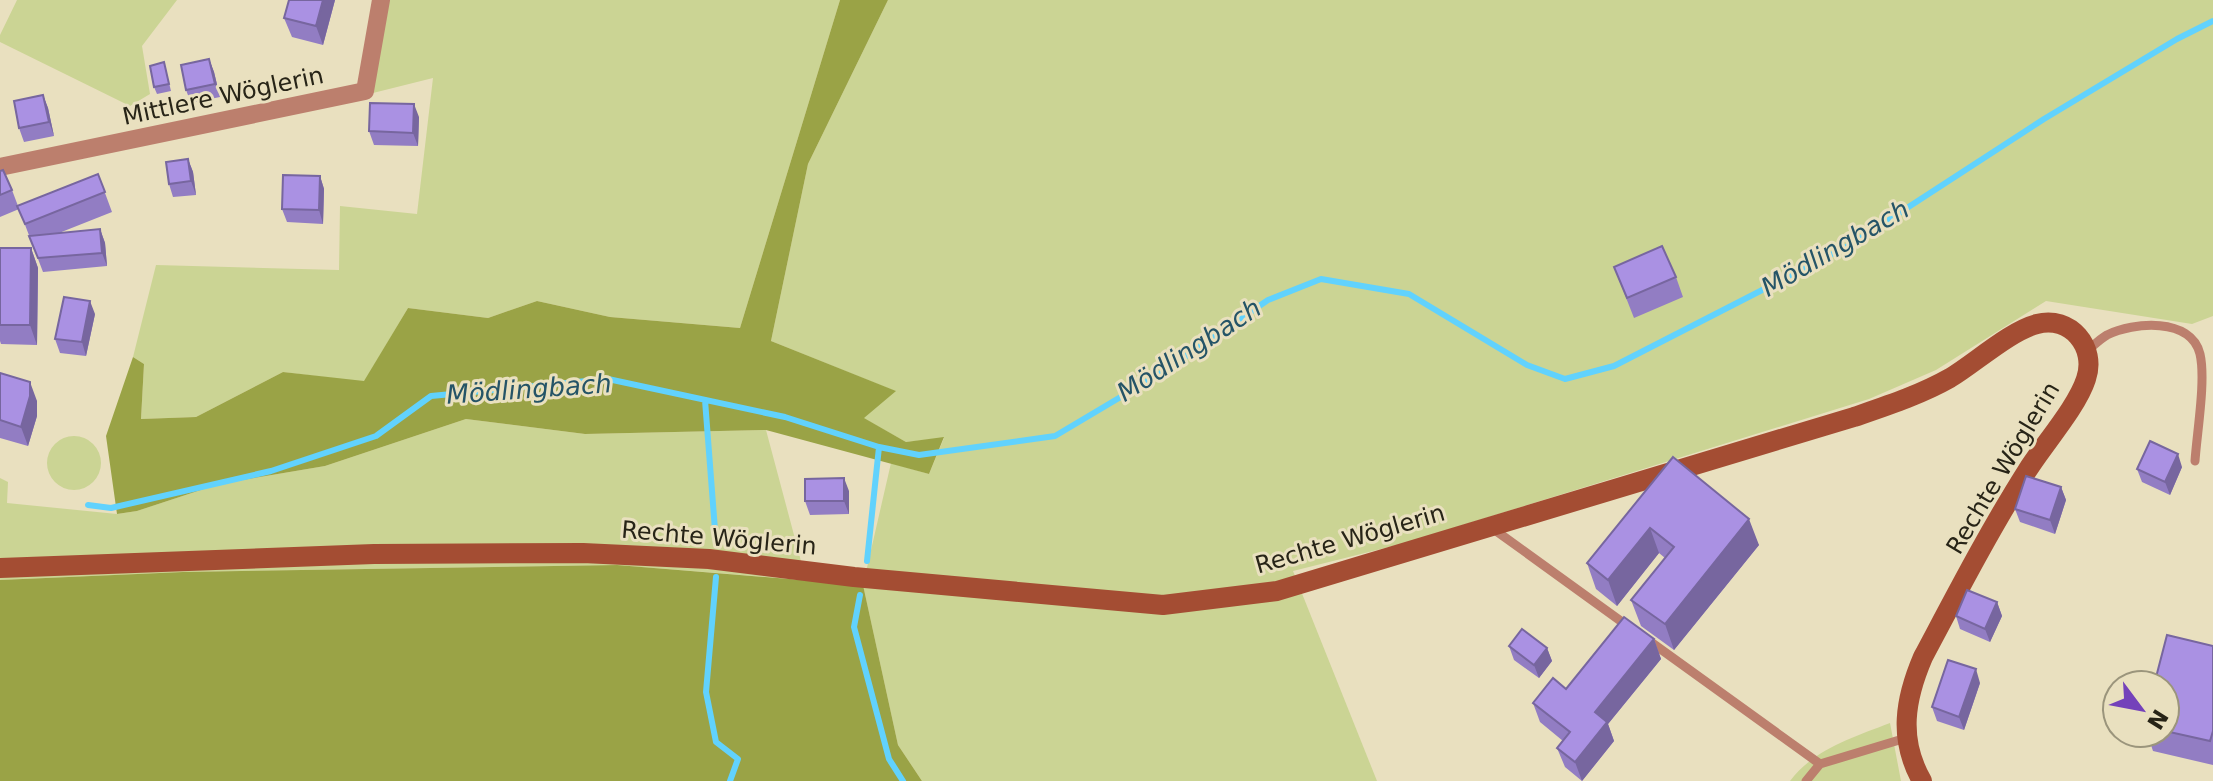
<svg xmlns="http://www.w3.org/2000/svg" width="2213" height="781" font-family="'DejaVu Sans',sans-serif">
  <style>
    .green { fill: #cbd494 }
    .forest { fill: #9aa346 }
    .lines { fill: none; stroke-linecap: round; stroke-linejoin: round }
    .stream { stroke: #61d2fd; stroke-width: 6 }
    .service { stroke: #bc7f6d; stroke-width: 9 }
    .minor { stroke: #bc7f6d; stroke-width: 18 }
    .secondary { stroke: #a44d33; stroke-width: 20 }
    .wall { fill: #927dc3 }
    .shaded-wall { fill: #77669f }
    .building { fill: #aa91e3; stroke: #77669f; stroke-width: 2 }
    .labels { text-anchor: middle; stroke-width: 6; stroke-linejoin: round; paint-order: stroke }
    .street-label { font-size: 24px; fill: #272417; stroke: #e9e0bf }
    .water-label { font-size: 26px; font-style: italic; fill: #255467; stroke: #e9e0bf }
  </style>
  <rect width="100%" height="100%" fill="#e9e0bf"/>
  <!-- green -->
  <path class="green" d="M 17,0 L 177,0 L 142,46 L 150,94 L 130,106 L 0,42 L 0,35 Z
    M 387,0 L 840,0 L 740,328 L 610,317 L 537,301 L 488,318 L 408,308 L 364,382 L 283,372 L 196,417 L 141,419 L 144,364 L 133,357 L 156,265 L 339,270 L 340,206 L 417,214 L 433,78 L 369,94 Z
    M 888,0 L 2213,0 L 2213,316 L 2192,324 L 2046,301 L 1936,370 L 1869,399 L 1405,543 L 1293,571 L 1377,781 L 922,781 L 898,745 L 863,585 L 891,463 L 929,474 L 944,438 L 906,442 L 863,418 L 895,391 L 771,341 L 808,164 Z
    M 466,419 L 585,434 L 766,430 L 806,580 L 616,565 L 183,572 L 0,580 L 0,478 L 8,482 L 7,503 L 117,514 L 137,511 L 219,484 L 325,466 Z
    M47 463a27 27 0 1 1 54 0a27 27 0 1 1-54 0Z
    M 1890,723 L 1901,781 L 1790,781 C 1814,749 1854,737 1890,723 Z"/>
  <!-- forest -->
  <path class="forest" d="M 840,0 L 888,0 L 808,164 L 771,341 L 896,391 L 864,418 L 906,442 L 944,437 L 929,474 L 766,430 L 585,434 L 466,419 L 325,466 L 219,484 L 137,511 L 117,514 L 106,436 L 133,357 L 144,364 L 141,419 L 196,417 L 283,372 L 364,381 L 408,308 L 488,318 L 537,301 L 610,317 L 740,328 Z
    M 617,565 L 863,585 L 898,745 L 922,781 L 0,781 L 0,580 L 183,572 Z"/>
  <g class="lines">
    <!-- stream -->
    <path class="stream" d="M 705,400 L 716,543
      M 88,505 L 111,508 L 271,471 L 376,436 L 431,396 L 608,379 L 785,417 L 879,447 L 919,455 L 1055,436 L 1161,373 L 1268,300 L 1321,279 L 1409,294 L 1527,365 L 1565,379 L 1614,366 L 1850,245 L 2044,119 L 2177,39 L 2213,21
      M 867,561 L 879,447
      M 716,577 L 706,692 L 716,742 L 738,759 L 730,781
      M 860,595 L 854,627 L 889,759 L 903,781"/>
    <!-- service -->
    <path class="service" d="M 2087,351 C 2093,346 2100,339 2107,335 C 2133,322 2191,317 2200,354 C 2206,380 2197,432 2195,461
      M 1492,528 L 1629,627
      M 1648,640 L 1820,764
      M 1806,781 L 1820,764 L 1906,738"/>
    <!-- minor -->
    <path class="minor" d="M 0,167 L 365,91 L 381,0"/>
    <!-- secondary -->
    <path class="secondary" d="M 0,568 L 374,554 L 583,553 L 709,559 L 854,577 L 1163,605 L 1277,591 L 1854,417 C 1886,406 1920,395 1950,378 C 1975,363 2010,331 2037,324 C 2070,315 2097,347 2086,379 C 2077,407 2044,444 2027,471 C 1989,531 1956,595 1923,657 C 1905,699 1898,739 1922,781"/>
  </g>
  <!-- wall -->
  <path class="wall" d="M 289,0 L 335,0 L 323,45 L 292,37 L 284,18 Z
    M 209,59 L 214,72 L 220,97 L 191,103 L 186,90 Z
    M 164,62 L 171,91 L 157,94 L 154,87 Z
    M 43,95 L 48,108 L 54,136 L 24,142 L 19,128 Z
    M 419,117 L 418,146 L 374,145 L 369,131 Z
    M 188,159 L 193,172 L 196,195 L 173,197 L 169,184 Z
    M 0,171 L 12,190 L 18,206 L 98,174 L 112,212 L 59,233 L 100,229 L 105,243 L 107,266 L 43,272 L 19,209 L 0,217 Z
    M 320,176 L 324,189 L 323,224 L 287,222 L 282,209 Z
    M 0,248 L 31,248 L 38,268 L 37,345 L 1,344 L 0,341 Z
    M 1614,267 L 1676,277 L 1683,297 L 1634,318 Z
    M 95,314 L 86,356 L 60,353 L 55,339 Z
    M 0,373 L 37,401 L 37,416 L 28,446 L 0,438 Z
    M 1673,457 L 1759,545 L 1674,650 L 1641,626 L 1631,600 L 1665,558 L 1659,553 L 1617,606 L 1596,589 L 1587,563 Z
    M 2182,467 L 2170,495 L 2142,482 L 2137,469 Z
    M 2061,487 L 2066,500 L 2055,534 L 2020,522 L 2015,509 Z
    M 849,491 L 849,514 L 810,515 L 805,501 Z
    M 1997,602 L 2002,616 L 1990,642 L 1960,629 L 1956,616 Z
    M 1654,639 L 1661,659 L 1608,724 L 1614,741 L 1582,781 L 1565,767 L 1557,748 L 1563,741 L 1540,722 L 1533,703 L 1566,689 Z
    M 1509,646 L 1547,648 L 1552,661 L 1539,678 L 1514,660 Z
    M 2213,646 L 2213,765 L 2153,751 L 2147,733 L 2165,733 L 2165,685 Z
    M 1980,683 L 1964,730 L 1937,721 L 1932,707 Z"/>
  <!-- shaded-wall -->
  <path class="shaded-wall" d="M 323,0 L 335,0 L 323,45 L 316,26 Z
    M 209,59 L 214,72 L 220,97 L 215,84 Z
    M 43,95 L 48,108 L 54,136 L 49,122 Z
    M 414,104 L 419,117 L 418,146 L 413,133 Z
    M 188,159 L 193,172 L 196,195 L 191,181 Z
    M 320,176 L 324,189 L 323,224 L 319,210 Z
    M 100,229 L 105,243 L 107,266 L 102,253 Z
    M 31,248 L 38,268 L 37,345 L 30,325 Z
    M 90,301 L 95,314 L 86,356 L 82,342 Z
    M 30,382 L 37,401 L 37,416 L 28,446 L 21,427 Z
    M 2178,454 L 2182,467 L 2170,495 L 2165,482 Z
    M 844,478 L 849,491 L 849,514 L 844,501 Z
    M 2061,487 L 2066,500 L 2055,534 L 2050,520 Z
    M 1749,519 L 1759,545 L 1674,650 L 1665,624 Z
    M 1650,528 L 1659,553 L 1617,606 L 1608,580 Z
    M 1997,602 L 2002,616 L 1990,642 L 1985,629 Z
    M 1654,639 L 1661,659 L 1608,724 L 1614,741 L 1582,781 L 1575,762 L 1595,712 Z
    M 1547,648 L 1552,661 L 1539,678 L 1534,665 Z
    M 1976,669 L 1980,683 L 1964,730 L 1959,717 Z"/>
  <!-- building -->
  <path class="building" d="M 289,0 L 323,0 L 316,26 L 284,18 Z
    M 209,59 L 215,84 L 186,90 L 181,65 Z
    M 164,62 L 169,84 L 154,87 L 150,66 Z
    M 43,95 L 49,122 L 19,128 L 14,101 Z
    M 370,103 L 414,104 L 413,133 L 369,131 Z
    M 188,159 L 191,181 L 169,184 L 166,162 Z
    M 3,170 L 12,190 L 0,195 L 0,171 Z
    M 98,174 L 105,192 L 25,224 L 17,206 Z
    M 283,175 L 320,176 L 319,210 L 282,209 Z
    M 100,229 L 102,253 L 38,258 L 29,236 Z
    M 1662,246 L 1676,277 L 1627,298 L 1614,267 Z
    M 0,248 L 31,248 L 30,325 L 0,325 Z
    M 64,297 L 90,301 L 82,342 L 55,339 Z
    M 0,373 L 30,382 L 30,396 L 21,427 L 0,420 Z
    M 2150,441 L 2178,454 L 2165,482 L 2137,469 Z
    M 1673,457 L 1749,519 L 1665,624 L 1631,600 L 1674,547 L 1650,528 L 1608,580 L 1587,563 Z
    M 2026,476 L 2061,487 L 2050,520 L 2015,509 Z
    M 844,478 L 844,501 L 805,501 L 805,479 Z
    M 1967,590 L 1997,602 L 1985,629 L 1956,616 Z
    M 1624,617 L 1654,639 L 1595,712 L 1607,722 L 1575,762 L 1557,748 L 1570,732 L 1533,703 L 1553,678 L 1566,689 Z
    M 1522,629 L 1547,648 L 1534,665 L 1509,646 Z
    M 2167,635 L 2213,646 L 2213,731 L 2210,741 L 2165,731 L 2165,685 L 2154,685 Z
    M 1948,660 L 1976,669 L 1959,717 L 1932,707 Z"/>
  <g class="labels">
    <!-- street labels -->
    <g class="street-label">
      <text transform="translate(223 96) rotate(-12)" y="8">Mittlere Wöglerin</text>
      <text transform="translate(2003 468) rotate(-59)" y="8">Rechte Wöglerin</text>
      <text transform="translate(719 538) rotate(5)" y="8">Rechte Wöglerin</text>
      <text transform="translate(1350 539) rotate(-16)" y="8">Rechte Wöglerin</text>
    </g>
    <!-- water labels -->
    <g class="water-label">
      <text transform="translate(1835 248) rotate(-30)" y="9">Mödlingbach</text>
      <text transform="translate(1189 350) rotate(-33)" y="9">Mödlingbach</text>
      <text transform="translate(529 389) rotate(-4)" y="9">Mödlingbach</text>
    </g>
  </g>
  <!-- north arrow -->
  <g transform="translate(2141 709) rotate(122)"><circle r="38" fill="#e9e0bf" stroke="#9b957c" stroke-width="2"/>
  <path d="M0-6L14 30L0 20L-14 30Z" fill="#7442ba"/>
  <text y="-12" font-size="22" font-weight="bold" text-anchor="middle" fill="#272417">N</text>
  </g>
</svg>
